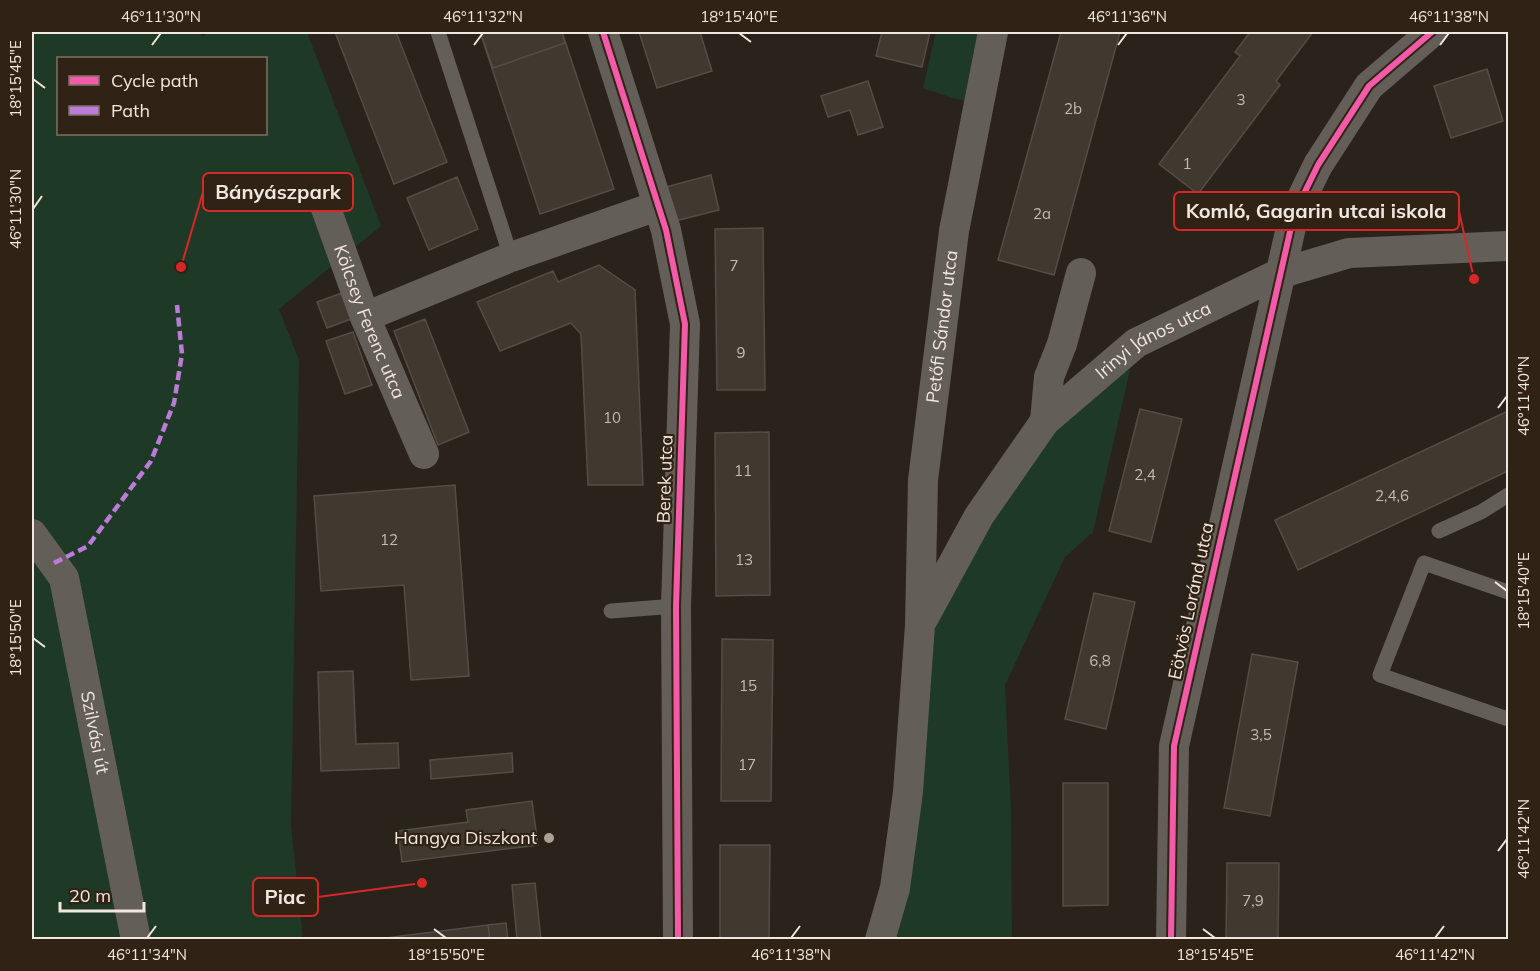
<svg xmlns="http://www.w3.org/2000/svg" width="1540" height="971" font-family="Mulish,sans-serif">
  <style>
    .green { fill: #1f3927; fill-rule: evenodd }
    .building { fill: #403930; stroke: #524d46; stroke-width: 1.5 }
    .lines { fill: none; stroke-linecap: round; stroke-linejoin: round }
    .service { stroke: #645e58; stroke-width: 15 }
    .minor { stroke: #645e58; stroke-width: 30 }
    .quiet { stroke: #bd7bd9; stroke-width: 4.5; stroke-dasharray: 9 4.5; stroke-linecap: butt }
    .cycleway-casing { stroke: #302315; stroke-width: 10 }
    .cycleway { stroke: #f35aa7; stroke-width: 6 }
    .ticks { fill: none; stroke: #f0e7de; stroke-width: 2 }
    .poi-dot { fill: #aba29a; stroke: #302315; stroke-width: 2 }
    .labels { text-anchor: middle; stroke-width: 4.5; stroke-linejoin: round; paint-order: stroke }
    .number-label { font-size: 15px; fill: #c4bcb2 }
    .street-label { font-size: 18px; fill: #f0e7de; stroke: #302315 }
    .poi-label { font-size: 18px; fill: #f0e7de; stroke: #302315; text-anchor: end }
    .leader { fill: none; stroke: #d62828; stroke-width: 2 }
    .callout-dot { fill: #d62828; stroke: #302315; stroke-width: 2 }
    .callout { fill: #302315; stroke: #d62828; stroke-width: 2 }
    .callout-label { font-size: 20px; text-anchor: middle; font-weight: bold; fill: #f0e7de }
    .neatline { fill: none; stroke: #f0e7de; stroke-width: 2 }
    .ticks-label { font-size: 15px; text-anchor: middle; fill: #f0e7de }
  </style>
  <rect width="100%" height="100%" fill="#2a231b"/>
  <!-- green -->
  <path class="green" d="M 32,32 L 197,32 L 203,36 L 208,32 L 307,32 L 381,226 L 279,309 L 299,360 L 291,826 L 303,939 L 32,939 ZM 58,58 L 266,58 L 266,134 L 58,134 Z
    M 936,32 L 993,32 L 979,103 L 956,99 L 923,88 Z
    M 1136,343 L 1093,532 L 1065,557 L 1005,685 L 1011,811 L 1012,939 L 880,940 L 920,625 L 979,516 Z"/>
  <!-- building -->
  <path class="building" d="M 335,32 L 396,32 L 447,162 L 394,184 Z
    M 480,32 L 562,32 L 614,189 L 540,214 Z
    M 480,32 L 562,32 L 565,43 L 493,68 Z
    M 639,32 L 700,32 L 712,71 L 657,88 Z
    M 882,32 L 930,32 L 922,67 L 876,56 Z
    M 1061,32 L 1120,32 L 1054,275 L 998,260 Z
    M 1250,32 L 1313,32 L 1276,81 L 1280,85 L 1198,194 L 1159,164 L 1240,56 L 1235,52 Z
    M 1487,69 L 1503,121 L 1451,138 L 1434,86 Z
    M 868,81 L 883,127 L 858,135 L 850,110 L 828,117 L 821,96 Z
    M 711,175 L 719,210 L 675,221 L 666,187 Z
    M 457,177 L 478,229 L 429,250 L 407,198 Z
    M 763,228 L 765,390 L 717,390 L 715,229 Z
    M 599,265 L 635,290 L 643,485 L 588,485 L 581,334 L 571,323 L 500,351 L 477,302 L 553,271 L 558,282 Z
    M 342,293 L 351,319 L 327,328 L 317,302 Z
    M 425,319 L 469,432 L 438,445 L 394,331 Z
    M 353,332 L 372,385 L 345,394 L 326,341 Z
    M 1140,409 L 1182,419 L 1151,542 L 1109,531 Z
    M 1508,411 L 1508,471 L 1298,570 L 1275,520 Z
    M 769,432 L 770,595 L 716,596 L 715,433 Z
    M 455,485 L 469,676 L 411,680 L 404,585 L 321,591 L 314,496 Z
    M 1094,593 L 1135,602 L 1106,729 L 1065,719 Z
    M 722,639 L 773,640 L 771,801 L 721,801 Z
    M 1252,654 L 1298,662 L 1270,816 L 1224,808 Z
    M 353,671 L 356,744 L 398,743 L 399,768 L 321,771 L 318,672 Z
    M 512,753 L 513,772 L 431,779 L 430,760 Z
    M 1063,783 L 1108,783 L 1108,905 L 1063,906 Z
    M 532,801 L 538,845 L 402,862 L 398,831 L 468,822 L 466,810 Z
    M 720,845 L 770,845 L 769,940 L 720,940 Z
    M 1227,863 L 1279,863 L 1278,940 L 1226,940 Z
    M 535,883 L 541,940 L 517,940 L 512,885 Z
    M 506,923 L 508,940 L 490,940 L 488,925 Z
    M 488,925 L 490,940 L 369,940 Z"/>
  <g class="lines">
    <!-- service -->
    <path class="service" d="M 438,32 L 511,257
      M 1439,531 L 1481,512 L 1508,495
      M 1508,592 L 1424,563 L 1380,675 L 1508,719
      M 611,611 L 676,606"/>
    <!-- minor -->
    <g class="minor">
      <path d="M 603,32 L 666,230 L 685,324 L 676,606 L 678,940"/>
      <path id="s1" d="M 319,189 L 365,317 L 424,454"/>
      <path d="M 365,317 L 511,257 L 657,206"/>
      <path d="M 1045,421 L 1049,377 L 1062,344 L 1081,273"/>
      <path id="s2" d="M 32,534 L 64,578 L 136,940"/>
      <path id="s3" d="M 923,619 L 979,516 L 1045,421 L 1136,343 L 1278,274 L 1349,253 L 1508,246"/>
      <path id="s4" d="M 880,940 L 895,888 L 908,792 L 920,625 L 923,480 L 954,231 L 993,32"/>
      <path d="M 1171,940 L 1174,746 L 1294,214 L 1318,165 L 1369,86 L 1432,32"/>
    </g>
    <!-- quiet -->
    <path class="quiet" d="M 54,563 L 88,546 L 151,461 L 174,403 L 182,354 L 177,305"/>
    <defs>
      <path id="cycleway" d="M 603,32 L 666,230 L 685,324 L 676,606 L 678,940
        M 1171,940 L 1174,746 L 1294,214 L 1318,165 L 1369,86 L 1432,32"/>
    </defs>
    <!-- cycleway casing -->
    <use href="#cycleway" class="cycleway-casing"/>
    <!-- cycleway -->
    <use href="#cycleway" class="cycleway"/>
  </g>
  <!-- ticks -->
  <path class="ticks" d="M 739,33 L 751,42M 152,45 L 161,33M 474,45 L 483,33M 1118,45 L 1127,33M 1440,45 L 1449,33M 33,79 L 45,88M 33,209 L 42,196M 1498,408 L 1507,396M 1495,582 L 1507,591M 33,638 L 45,647M 1498,851 L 1507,839M 434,929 L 446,938M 1203,929 L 1215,938M 147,938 L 156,926M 791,938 L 800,926M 1435,938 L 1444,926"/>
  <!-- markers -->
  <circle class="poi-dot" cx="549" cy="838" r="6"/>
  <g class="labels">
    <!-- number labels -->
    <g class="number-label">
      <text x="1241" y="105">3</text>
      <text x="1073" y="114">2b</text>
      <text x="1187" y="169">1</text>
      <text x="1042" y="219">2a</text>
      <text x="734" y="271">7</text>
      <text x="741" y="358">9</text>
      <text x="612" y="423">10</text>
      <text x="743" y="476">11</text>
      <text x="1145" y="480">2,4</text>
      <text x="1392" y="501">2,4,6</text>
      <text x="389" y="545">12</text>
      <text x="744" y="565">13</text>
      <text x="1100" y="666">6,8</text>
      <text x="748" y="691">15</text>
      <text x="1261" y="740">3,5</text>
      <text x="747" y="770">17</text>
      <text x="1253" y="906">7,9</text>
    </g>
    <!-- street labels -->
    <g class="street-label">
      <text dy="6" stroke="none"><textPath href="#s1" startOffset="142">Kölcsey Ferenc utca</textPath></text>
      <text dy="6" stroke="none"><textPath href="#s4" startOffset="618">Petőfi Sándor utca</textPath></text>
      <text dy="6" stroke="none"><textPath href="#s3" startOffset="369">Irinyi János utca</textPath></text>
      <text transform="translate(665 479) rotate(-88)" y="6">Berek utca</text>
      <text transform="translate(1191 601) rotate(-78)" y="6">Eötvös Loránd utca</text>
      <text dy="6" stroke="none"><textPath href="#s2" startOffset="212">Szilvási út</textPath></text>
    </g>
    <!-- poi labels -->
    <g class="poi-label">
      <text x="537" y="844">Hangya Diszkont</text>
    </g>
  </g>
  <!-- callouts -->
  <path class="leader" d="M181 267L203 192M1474 279L1459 211M422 883L318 897"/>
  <g class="callout-dot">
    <circle cx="181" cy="267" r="6"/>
    <circle cx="1474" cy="279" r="6"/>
    <circle cx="422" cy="883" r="6"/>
  </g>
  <g class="callout">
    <rect x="203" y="173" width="150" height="38" rx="6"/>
    <rect x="1174" y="192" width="285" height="38" rx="6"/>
    <rect x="253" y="878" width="65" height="38" rx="6"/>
  </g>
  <g class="callout-label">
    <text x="278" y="199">Bányászpark</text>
    <text x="1316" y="218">Komló, Gagarin utcai iskola</text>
    <text x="285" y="904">Piac</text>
  </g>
  <!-- border -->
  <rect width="1540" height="971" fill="none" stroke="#302315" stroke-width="66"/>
  <!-- legend -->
  <rect x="57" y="57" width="210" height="78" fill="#302315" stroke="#7d7165" stroke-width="1.5"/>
  <rect x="69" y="76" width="30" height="9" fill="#f35aa7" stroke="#7d7165" stroke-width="1.5"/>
  <text x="111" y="87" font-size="18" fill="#f0e7de">Cycle path</text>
  <rect x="69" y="106" width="30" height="9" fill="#bd7bd9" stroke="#7d7165" stroke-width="1.5"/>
  <text x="111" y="117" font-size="18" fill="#f0e7de">Path</text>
  <!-- scale -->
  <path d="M60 902v9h84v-9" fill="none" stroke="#f0e7de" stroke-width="3"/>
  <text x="69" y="902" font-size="18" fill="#f0e7de" stroke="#302315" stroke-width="4.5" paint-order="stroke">20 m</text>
  <rect x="33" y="33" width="1474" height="905" class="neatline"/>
  <g class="ticks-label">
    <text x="161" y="22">46°11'30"N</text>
    <text x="483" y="22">46°11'32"N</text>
    <text x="739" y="22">18°15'40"E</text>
    <text x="1127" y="22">46°11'36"N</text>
    <text x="1449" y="22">46°11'38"N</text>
    <text transform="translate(16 79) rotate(-90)" y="5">18°15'45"E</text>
    <text transform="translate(16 209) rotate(-90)" y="5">46°11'30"N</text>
    <text transform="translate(1524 396) rotate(-90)" y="5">46°11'40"N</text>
    <text transform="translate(1524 591) rotate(-90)" y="5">18°15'40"E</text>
    <text transform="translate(16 638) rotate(-90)" y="5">18°15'50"E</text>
    <text transform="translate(1524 839) rotate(-90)" y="5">46°11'42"N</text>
    <text x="147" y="960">46°11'34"N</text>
    <text x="446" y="960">18°15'50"E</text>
    <text x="791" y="960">46°11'38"N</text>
    <text x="1215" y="960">18°15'45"E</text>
    <text x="1435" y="960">46°11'42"N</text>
  </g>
</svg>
